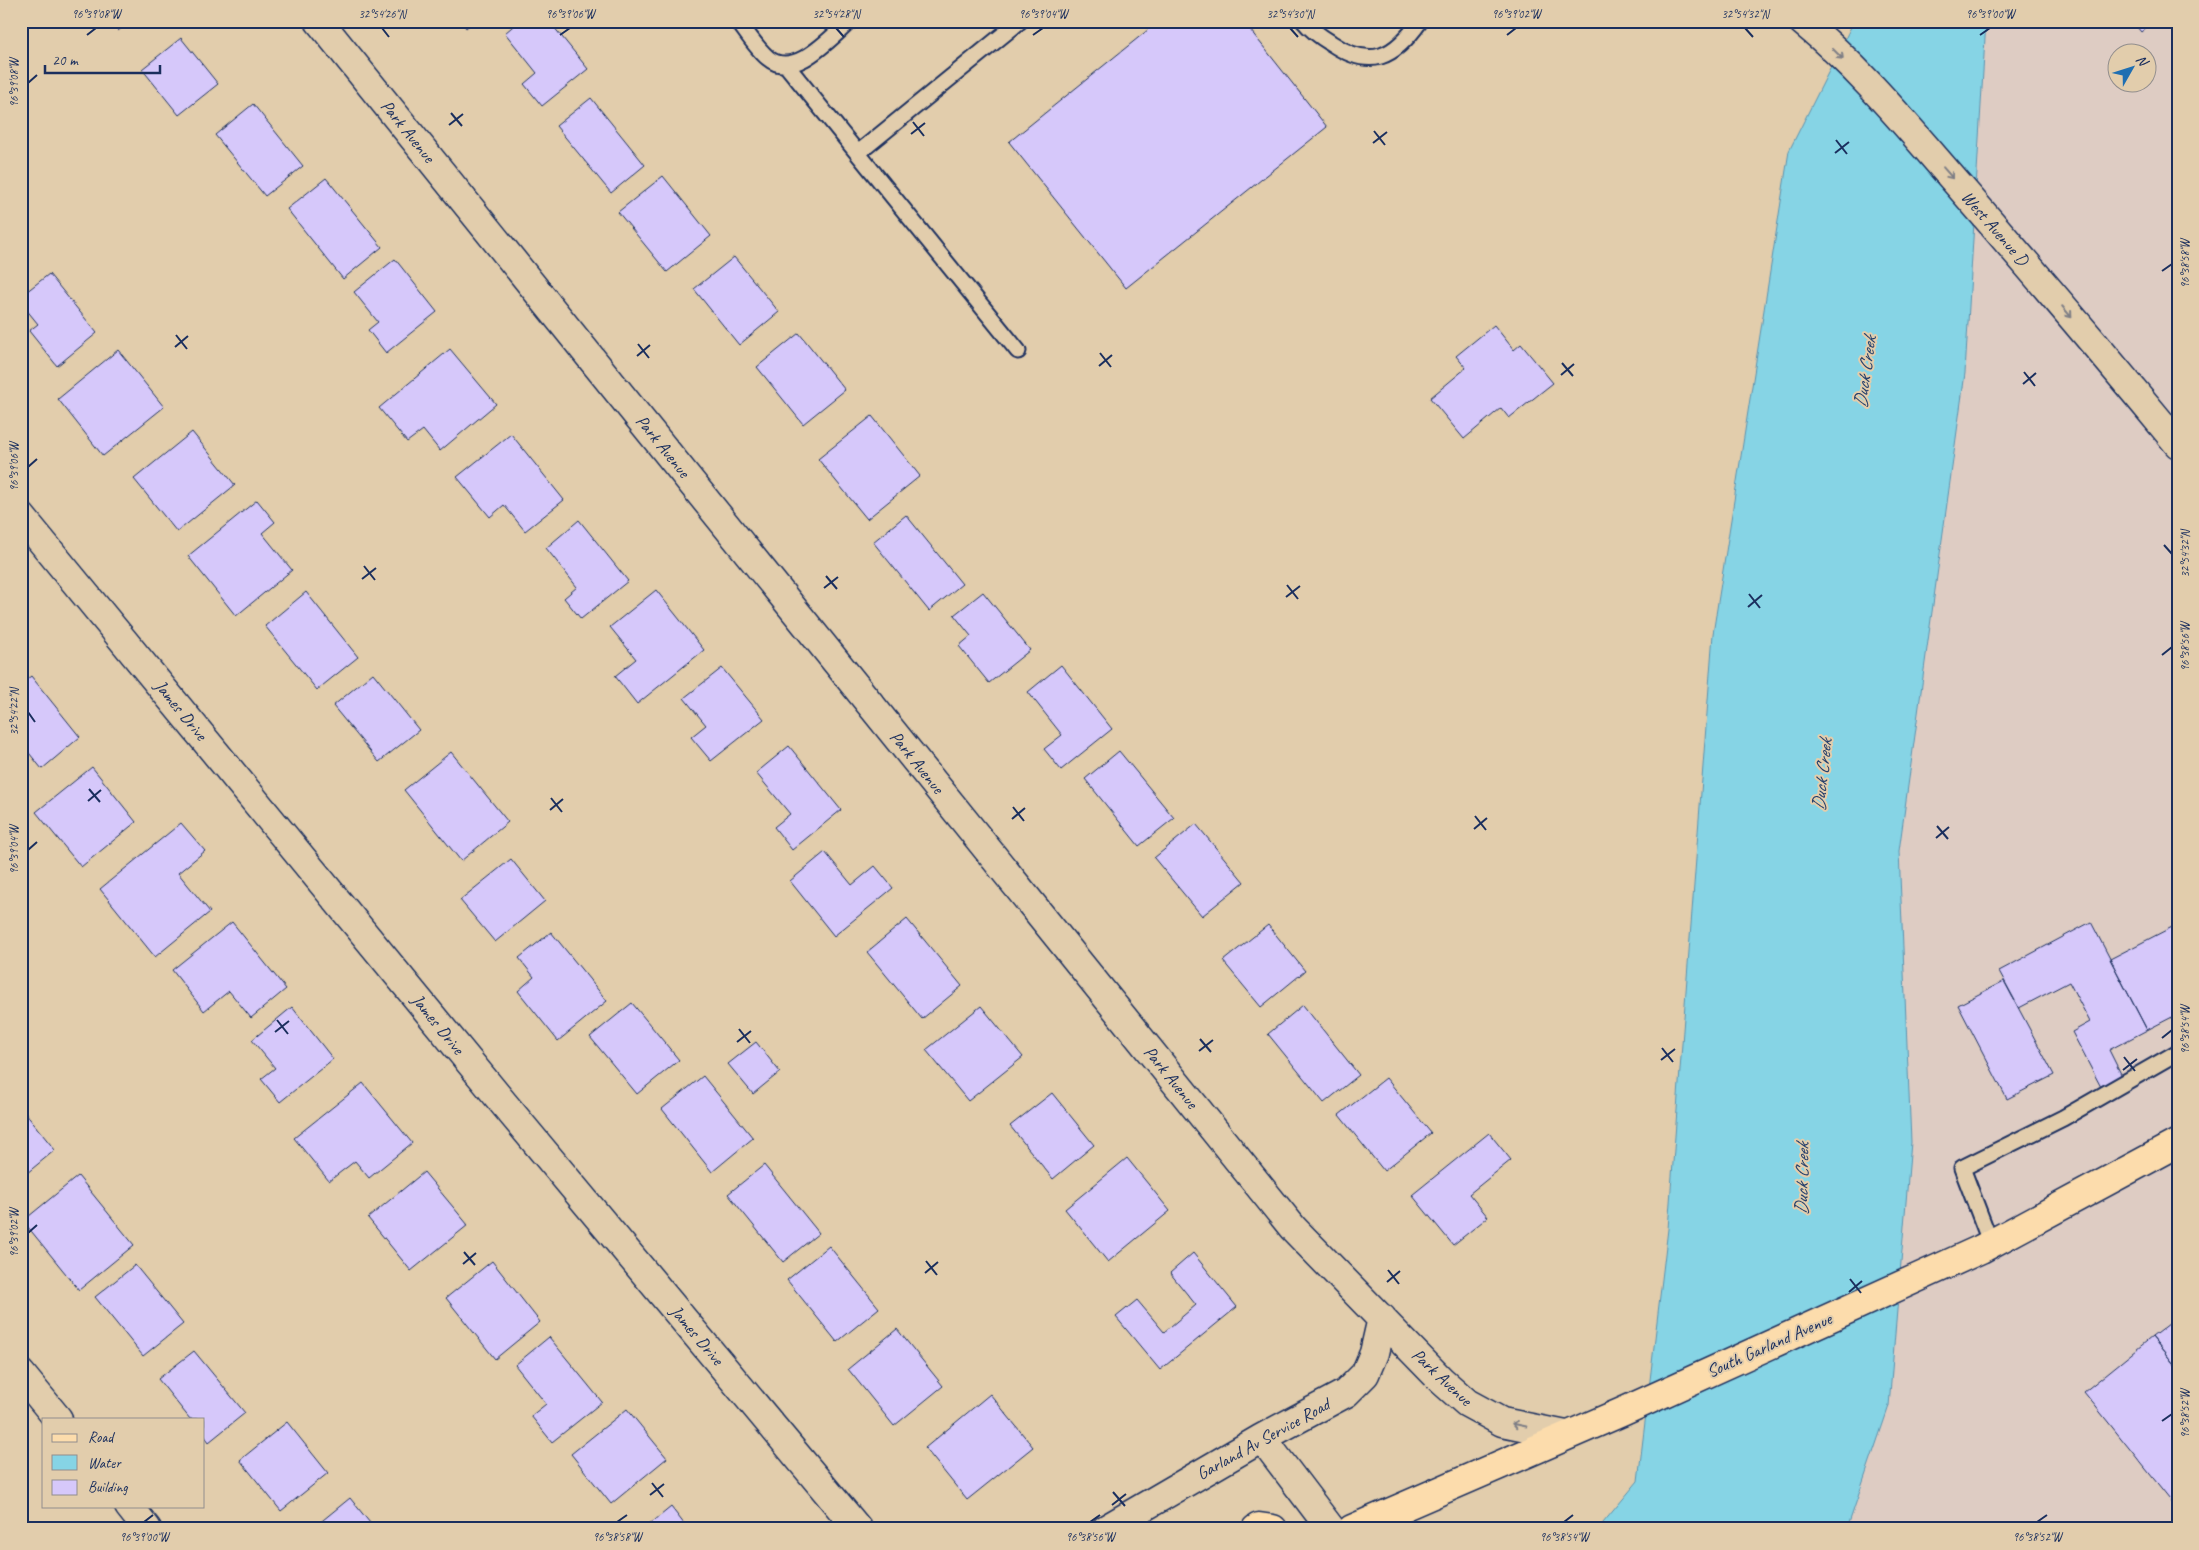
<svg xmlns="http://www.w3.org/2000/svg" width="2199" height="1550" font-family="Caveat,sans-serif">
  <style>
    .built { fill: #deccc3; fill-rule: evenodd }
    .water { fill: #86d4e5; stroke: #5b92af }
    .building { fill: #d6c8fa; stroke: #1b2f5e }
    .lines { fill: none; stroke-linecap: round; stroke-linejoin: round }
    .service-casing { stroke: #1b2f5e; stroke-width: 19 }
    .minor-casing { stroke: #1b2f5e; stroke-width: 31 }
    .secondary-casing { stroke: #1b2f5e; stroke-width: 31 }
    .primary-casing { stroke: #1b2f5e; stroke-width: 31 }
    .service { stroke: #e2cdac; stroke-width: 15 }
    .minor { stroke: #e2cdac; stroke-width: 28 }
    .secondary { stroke: #e2cdac; stroke-width: 28 }
    .primary { stroke: #fcdcac; stroke-width: 28 }
    .oneway { stroke: #7e7e85 }
    .ticks { fill: none; stroke: #1b2f5e; stroke-width: 2 }
    .labels { text-anchor: middle; stroke-width: 4; stroke-linejoin: round; paint-order: stroke }
    .street-label { font-size: 18px; fill: #1b2f5e; stroke: #e2cdac }
    .water-label { font-size: 19px; font-style: italic; fill: #26406c; stroke: #e2cdac }
    .neatline { fill: none; stroke: #1b2f5e; stroke-width: 2 }
    .ticks-label { font-size: 12px; text-anchor: middle; fill: #1b2f5e }
  </style>
  <rect width="100%" height="100%" fill="#e2cdac"/>
  <filter id="ink" filterUnits="userSpaceOnUse"><feTurbulence type="fractalNoise" baseFrequency=".02" numOctaves="2"/><feDisplacementMap in="SourceGraphic" scale="10" xChannelSelector="R" yChannelSelector="G"/><feConvolveMatrix kernelMatrix="1 2 1 2 8 2 1 2 1" color-interpolation-filters="sRGB"/></filter>
  <g filter="url(#ink)">
    <!-- built -->
    <path class="built" d="M 1986,21 L 2178,21 L 2178,1529 L 1847,1529 L 1889,1406 L 1911,1142 L 1899,851 L 1965,373 ZM 2116,52 L 2146,52 L 2146,82 L 2116,82 Z"/>
    <!-- water -->
    <path class="water" d="M 1854,21 L 1986,21 L 1965,373 L 1899,851 L 1911,1142 L 1889,1406 L 1847,1529 L 1598,1529 L 1638,1481 L 1668,1229 L 1713,634 L 1789,151 Z"/>
    <!-- building -->
    <path class="building" d="M 110,21 L 130,21 L 118,31 Z
      M 461,21 L 474,21 L 466,28 Z
      M 519,21 L 549,21 L 588,69 L 542,106 L 524,84 L 537,73 L 505,33 Z
      M 1159,21 L 1243,21 L 1327,127 L 1126,288 L 1009,142 Z
      M 2132,21 L 2154,21 L 2141,32 Z
      M 181,38 L 218,84 L 179,115 L 142,69 Z
      M 591,98 L 645,165 L 611,193 L 556,126 Z
      M 253,104 L 303,166 L 265,196 L 215,135 Z
      M 663,176 L 711,236 L 667,272 L 618,212 Z
      M 326,178 L 382,247 L 343,279 L 287,209 Z
      M 21,252 L 27,260 L 21,265 Z
      M 734,257 L 779,312 L 739,345 L 694,289 Z
      M 395,259 L 437,312 L 386,353 L 368,330 L 378,322 L 354,292 Z
      M 49,274 L 97,333 L 57,366 L 29,331 L 38,324 L 21,303 L 21,296 Z
      M 1494,325 L 1514,350 L 1521,344 L 1553,383 L 1509,418 L 1501,408 L 1464,439 L 1430,398 L 1466,368 L 1456,356 Z
      M 799,333 L 845,390 L 803,424 L 757,367 Z
      M 450,349 L 496,404 L 440,451 L 423,430 L 407,442 L 379,408 Z
      M 118,350 L 164,407 L 103,456 L 58,399 Z
      M 872,416 L 920,476 L 867,519 L 818,459 Z
      M 192,432 L 235,485 L 177,532 L 134,479 Z
      M 511,434 L 564,500 L 525,531 L 504,505 L 490,517 L 457,477 Z
      M 257,500 L 275,522 L 262,533 L 292,570 L 236,616 L 188,556 Z
      M 906,515 L 962,584 L 929,611 L 873,542 Z
      M 579,520 L 628,581 L 581,619 L 564,598 L 577,587 L 546,548 Z
      M 656,590 L 704,650 L 637,704 L 615,676 L 636,659 L 610,627 Z
      M 306,592 L 358,657 L 317,690 L 265,626 Z
      M 983,592 L 1030,650 L 989,683 L 959,646 L 971,636 L 954,615 Z
      M 1061,665 L 1112,729 L 1061,770 L 1044,749 L 1062,735 L 1028,692 Z
      M 722,668 L 764,719 L 711,761 L 691,737 L 706,725 L 684,698 Z
      M 373,673 L 419,730 L 379,762 L 333,706 Z
      M 31,676 L 80,737 L 42,769 L 21,743 L 21,684 Z
      M 789,746 L 841,810 L 792,850 L 774,827 L 790,814 L 756,773 Z
      M 1119,751 L 1174,818 L 1139,846 L 1085,779 Z
      M 451,752 L 508,822 L 461,861 L 404,790 Z
      M 92,767 L 136,822 L 81,867 L 36,812 Z
      M 181,823 L 205,851 L 178,873 L 210,912 L 155,957 L 100,889 Z
      M 1196,824 L 1244,882 L 1202,916 L 1154,858 Z
      M 825,852 L 852,885 L 875,866 L 893,888 L 834,936 L 790,881 Z
      M 511,859 L 545,901 L 495,942 L 460,900 Z
      M 907,919 L 962,986 L 922,1019 L 867,952 Z
      M 232,922 L 286,989 L 251,1018 L 229,991 L 204,1011 L 172,970 Z
      M 2091,922 L 2147,1030 L 2109,1050 L 2123,1078 L 2102,1089 L 2072,1032 L 2090,1022 L 2069,982 L 2019,1008 L 1999,971 Z
      M 2178,924 L 2178,1014 L 2147,1030 L 2110,959 Z
      M 1268,925 L 1305,971 L 1261,1007 L 1223,961 Z
      M 551,932 L 607,1001 L 558,1041 L 518,991 L 534,977 L 519,958 Z
      M 2004,981 L 2054,1075 L 2007,1099 L 1958,1005 Z
      M 632,1003 L 679,1060 L 637,1094 L 590,1037 Z
      M 1303,1005 L 1359,1075 L 1324,1103 L 1268,1034 Z
      M 981,1006 L 1023,1057 L 968,1101 L 926,1050 Z
      M 292,1007 L 333,1059 L 280,1102 L 261,1079 L 275,1068 L 252,1040 Z
      M 756,1042 L 780,1072 L 753,1094 L 728,1064 Z
      M 703,1076 L 753,1138 L 712,1172 L 662,1109 Z
      M 1386,1078 L 1431,1133 L 1384,1171 L 1339,1115 Z
      M 363,1083 L 412,1143 L 369,1178 L 355,1161 L 329,1181 L 294,1138 Z
      M 1052,1093 L 1094,1145 L 1053,1179 L 1010,1126 Z
      M 21,1108 L 55,1150 L 21,1178 Z
      M 1489,1133 L 1511,1160 L 1469,1194 L 1488,1217 L 1453,1245 L 1412,1195 Z
      M 1127,1158 L 1170,1211 L 1108,1262 L 1065,1209 Z
      M 764,1165 L 819,1233 L 783,1262 L 728,1194 Z
      M 424,1172 L 468,1225 L 411,1271 L 368,1218 Z
      M 78,1176 L 134,1245 L 79,1290 L 23,1221 Z
      M 829,1246 L 879,1308 L 837,1342 L 787,1280 Z
      M 1193,1253 L 1237,1307 L 1160,1370 L 1116,1317 L 1137,1300 L 1164,1332 L 1196,1305 L 1170,1273 Z
      M 492,1261 L 540,1322 L 495,1359 L 446,1298 Z
      M 135,1265 L 183,1324 L 143,1356 L 95,1297 Z
      M 2178,1317 L 2178,1369 L 2152,1337 Z
      M 897,1329 L 943,1386 L 894,1426 L 848,1369 Z
      M 549,1337 L 602,1402 L 552,1442 L 531,1416 L 546,1404 L 515,1365 Z
      M 2152,1337 L 2178,1369 L 2178,1509 L 2084,1392 Z
      M 194,1351 L 245,1413 L 209,1442 L 204,1435 L 204,1419 L 190,1419 L 158,1379 Z
      M 990,1394 L 1033,1447 L 967,1500 L 925,1448 Z
      M 627,1409 L 667,1458 L 611,1504 L 571,1454 Z
      M 287,1422 L 328,1473 L 281,1511 L 240,1460 Z
      M 350,1498 L 370,1523 L 362,1529 L 312,1529 Z
      M 671,1507 L 688,1529 L 644,1529 Z
      M 723,1522 L 728,1529 L 714,1529 Z"/>
    <g class="lines">
      <defs>
        <path id="service" d="M 738,21 C 747,33 757,49 768,58 C 794,80 830,38 850,21
          M 1304,21 C 1312,31 1321,37 1331,43 C 1371,70 1394,58 1420,21
          M 787,66 L 1018,351
          M 858,153 L 1020,21
          M 1991,1244 L 1962,1168 L 2063,1118 L 2178,1052"/>
        <path id="minor" d="M 319,21 L 1293,1228 L 1441,1380 L 1467,1403 L 1502,1422 L 1566,1435
          M 21,516 L 504,1104 L 858,1529
          M 21,1374 L 58,1419
          M 1262,1438 L 1331,1529
          M 129,1506 L 147,1529
          M 1106,1529 L 1262,1438 L 1346,1393 L 1365,1374 L 1374,1353 L 1382,1318"/>
        <path id="secondary" d="M 1802,21 C 1861,69 1911,131 1961,188 C 2034,272 2107,358 2178,444"/>
        <path id="primary" d="M 1256,1529 L 1259,1527 L 1273,1529
          M 1352,1529 L 1622,1412 L 1981,1249 L 2178,1143"/>
      </defs>
      <!-- service casing -->
      <use href="#service" class="service-casing"/>
      <!-- minor casing -->
      <use href="#minor" class="minor-casing"/>
      <!-- secondary casing -->
      <use href="#secondary" class="secondary-casing"/>
      <!-- primary casing -->
      <use href="#primary" class="primary-casing"/>
      <!-- service -->
      <use href="#service" class="service"/>
      <!-- minor -->
      <use href="#minor" class="minor"/>
      <!-- secondary -->
      <use href="#secondary" class="secondary"/>
      <!-- primary -->
      <use href="#primary" class="primary"/>
    </g>
    <!-- one-way arrows -->
    <defs><path id="oneway-shaft" d="M-6 0H5M1.5-3L5.5 0L1.5 3" fill="none" stroke-width="1.6" stroke-linecap="round" stroke-linejoin="round" transform="scale(1.25)"/></defs>
    <g class="oneway">
      <use href="#oneway-shaft" transform="translate(1838 54) rotate(45)"/>
      <use href="#oneway-shaft" transform="translate(1948 173) rotate(49)"/>
      <use href="#oneway-shaft" transform="translate(2067 312) rotate(50)"/>
      <use href="#oneway-shaft" transform="translate(1519 1425) rotate(-168)"/>
    </g>
  </g>
  <!-- ticks -->
  <path class="ticks" d="M 382,28 L 389,37M 836,28 L 844,37M 1290,28 L 1298,37M 1745,28 L 1753,37M 87,35 L 96,28M 560,35 L 570,28M 1033,35 L 1043,28M 1507,35 L 1516,28M 1980,35 L 1990,28M 28,83 L 37,75M 451,113 L 462,126M 913,122 L 924,136M 449,125 L 463,114M 1374,131 L 1385,145M 911,134 L 925,123M 1836,140 L 1847,154M 1373,143 L 1387,132M 1835,153 L 1849,142M 2162,271 L 2172,264M 176,335 L 187,349M 638,344 L 649,358M 175,347 L 188,336M 1100,353 L 1111,367M 637,356 L 650,345M 1562,363 L 1573,376M 1099,366 L 1112,355M 2024,372 L 2035,386M 1561,375 L 1574,364M 2023,384 L 2036,373M 28,467 L 37,459M 2164,545 L 2172,554M 364,566 L 375,580M 826,576 L 837,589M 362,579 L 376,568M 1287,585 L 1298,599M 824,588 L 838,577M 1749,594 L 1760,608M 1286,597 L 1300,586M 1748,607 L 1762,595M 2162,655 L 2172,647M 28,712 L 35,722M 89,789 L 100,802M 551,798 L 562,812M 88,801 L 101,790M 1013,807 L 1024,821M 550,810 L 563,799M 1475,816 L 1486,830M 1012,819 L 1025,808M 1937,826 L 1948,839M 1474,829 L 1487,818M 1936,838 L 1949,827M 28,850 L 37,842M 277,1020 L 288,1034M 739,1029 L 750,1043M 275,1032 L 289,1021M 2162,1038 L 2172,1030M 1200,1039 L 1211,1052M 737,1042 L 751,1031M 1662,1048 L 1673,1062M 1199,1051 L 1213,1040M 2124,1057 L 2135,1071M 1661,1060 L 1675,1049M 2123,1070 L 2137,1059M 28,1233 L 37,1225M 464,1252 L 475,1265M 926,1261 L 937,1275M 463,1264 L 476,1253M 1388,1270 L 1399,1284M 925,1273 L 938,1262M 1850,1279 L 1861,1293M 1387,1282 L 1400,1271M 1849,1292 L 1862,1281M 2162,1421 L 2172,1414M 652,1483 L 663,1497M 1113,1492 L 1125,1506M 650,1495 L 664,1484M 1112,1505 L 1126,1494M 144,1522 L 153,1515M 617,1522 L 627,1515M 1090,1522 L 1100,1515M 1564,1522 L 1573,1515M 2037,1522 L 2047,1515"/>
  <g class="labels">
    <!-- street labels -->
    <g class="street-label">
      <text transform="translate(408 131) rotate(51)" y="6">Park Avenue</text>
      <text transform="translate(1995 228) rotate(49)" y="6">West Avenue D</text>
      <text transform="translate(663 446) rotate(51)" y="6">Park Avenue</text>
      <text transform="translate(181 710) rotate(51)" y="6">James Drive</text>
      <text transform="translate(917 762) rotate(51)" y="6">Park Avenue</text>
      <text transform="translate(438 1024) rotate(51)" y="6">James Drive</text>
      <text transform="translate(1171 1077) rotate(51)" y="6">Park Avenue</text>
      <text transform="translate(697 1335) rotate(50)" y="6">James Drive</text>
      <text transform="translate(1769 1345) rotate(-24)" y="6">South Garland Avenue</text>
      <text transform="translate(1442 1377) rotate(43)" y="6">Park Avenue</text>
      <text transform="translate(1263 1439) rotate(-29)" y="6">Garland Av Service Road</text>
    </g>
    <!-- water labels -->
    <g class="water-label">
      <text transform="translate(1864 372) rotate(-82)" y="7">Duck Creek</text>
      <text transform="translate(1821 775) rotate(-84)" y="7">Duck Creek</text>
      <text transform="translate(1801 1179) rotate(-89)" y="7">Duck Creek</text>
    </g>
  </g>
  <!-- margin -->
  <rect width="2199" height="1550" fill="none" stroke="#e2cdac" stroke-width="55"/>
  <!-- legend -->
  <rect x="42" y="1418" width="162" height="90" fill="#e2cdac" stroke="#928e8d"/>
  <rect x="52" y="1434" width="25" height="8" fill="#fcdcac" stroke="#928e8d"/>
  <text x="88" y="1442" font-size="15" fill="#1b2f5e">Road</text>
  <rect x="52" y="1455" width="25" height="15" fill="#86d4e5" stroke="#928e8d"/>
  <text x="88" y="1468" font-size="15" fill="#1b2f5e">Water</text>
  <rect x="52" y="1480" width="25" height="15" fill="#d6c8fa" stroke="#928e8d"/>
  <text x="88" y="1492" font-size="15" fill="#1b2f5e">Building</text>
  <!-- north arrow -->
  <g transform="translate(2132 68) rotate(51)"><circle r="24" fill="#e2cdac" stroke="#928e8d"/>
  <path d="M0-4L9 19L0 12L-9 19Z" fill="#1f6fb2"/>
  <text y="-8" font-size="14" font-weight="bold" text-anchor="middle" fill="#1b2f5e">N</text>
  </g>
  <!-- scale -->
  <path d="M45 65v8h115v-8" fill="none" stroke="#1b2f5e" stroke-width="2.5"/>
  <text x="52" y="65" font-size="15" fill="#1b2f5e" stroke="#e2cdac" stroke-width="4" paint-order="stroke">20 m</text>
  <rect x="28" y="28" width="2144" height="1494" class="neatline"/>
  <g class="ticks-label">
    <text x="96" y="18">96°39'08"W</text>
    <text x="382" y="18">32°54'26"N</text>
    <text x="570" y="18">96°39'06"W</text>
    <text x="836" y="18">32°54'28"N</text>
    <text x="1043" y="18">96°39'04"W</text>
    <text x="1290" y="18">32°54'30"N</text>
    <text x="1516" y="18">96°39'02"W</text>
    <text x="1745" y="18">32°54'32"N</text>
    <text x="1990" y="18">96°39'00"W</text>
    <text transform="translate(14 83) rotate(-90)" y="4">96°39'08"W</text>
    <text transform="translate(2185 264) rotate(-90)" y="4">96°38'58"W</text>
    <text transform="translate(14 467) rotate(-90)" y="4">96°39'06"W</text>
    <text transform="translate(2185 554) rotate(-90)" y="4">32°54'32"N</text>
    <text transform="translate(2185 647) rotate(-90)" y="4">96°38'56"W</text>
    <text transform="translate(14 712) rotate(-90)" y="4">32°54'22"N</text>
    <text transform="translate(14 850) rotate(-90)" y="4">96°39'04"W</text>
    <text transform="translate(2185 1030) rotate(-90)" y="4">96°38'54"W</text>
    <text transform="translate(14 1233) rotate(-90)" y="4">96°39'02"W</text>
    <text transform="translate(2185 1414) rotate(-90)" y="4">96°38'52"W</text>
    <text x="144" y="1541">96°39'00"W</text>
    <text x="617" y="1541">96°38'58"W</text>
    <text x="1090" y="1541">96°38'56"W</text>
    <text x="1564" y="1541">96°38'54"W</text>
    <text x="2037" y="1541">96°38'52"W</text>
  </g>
</svg>
